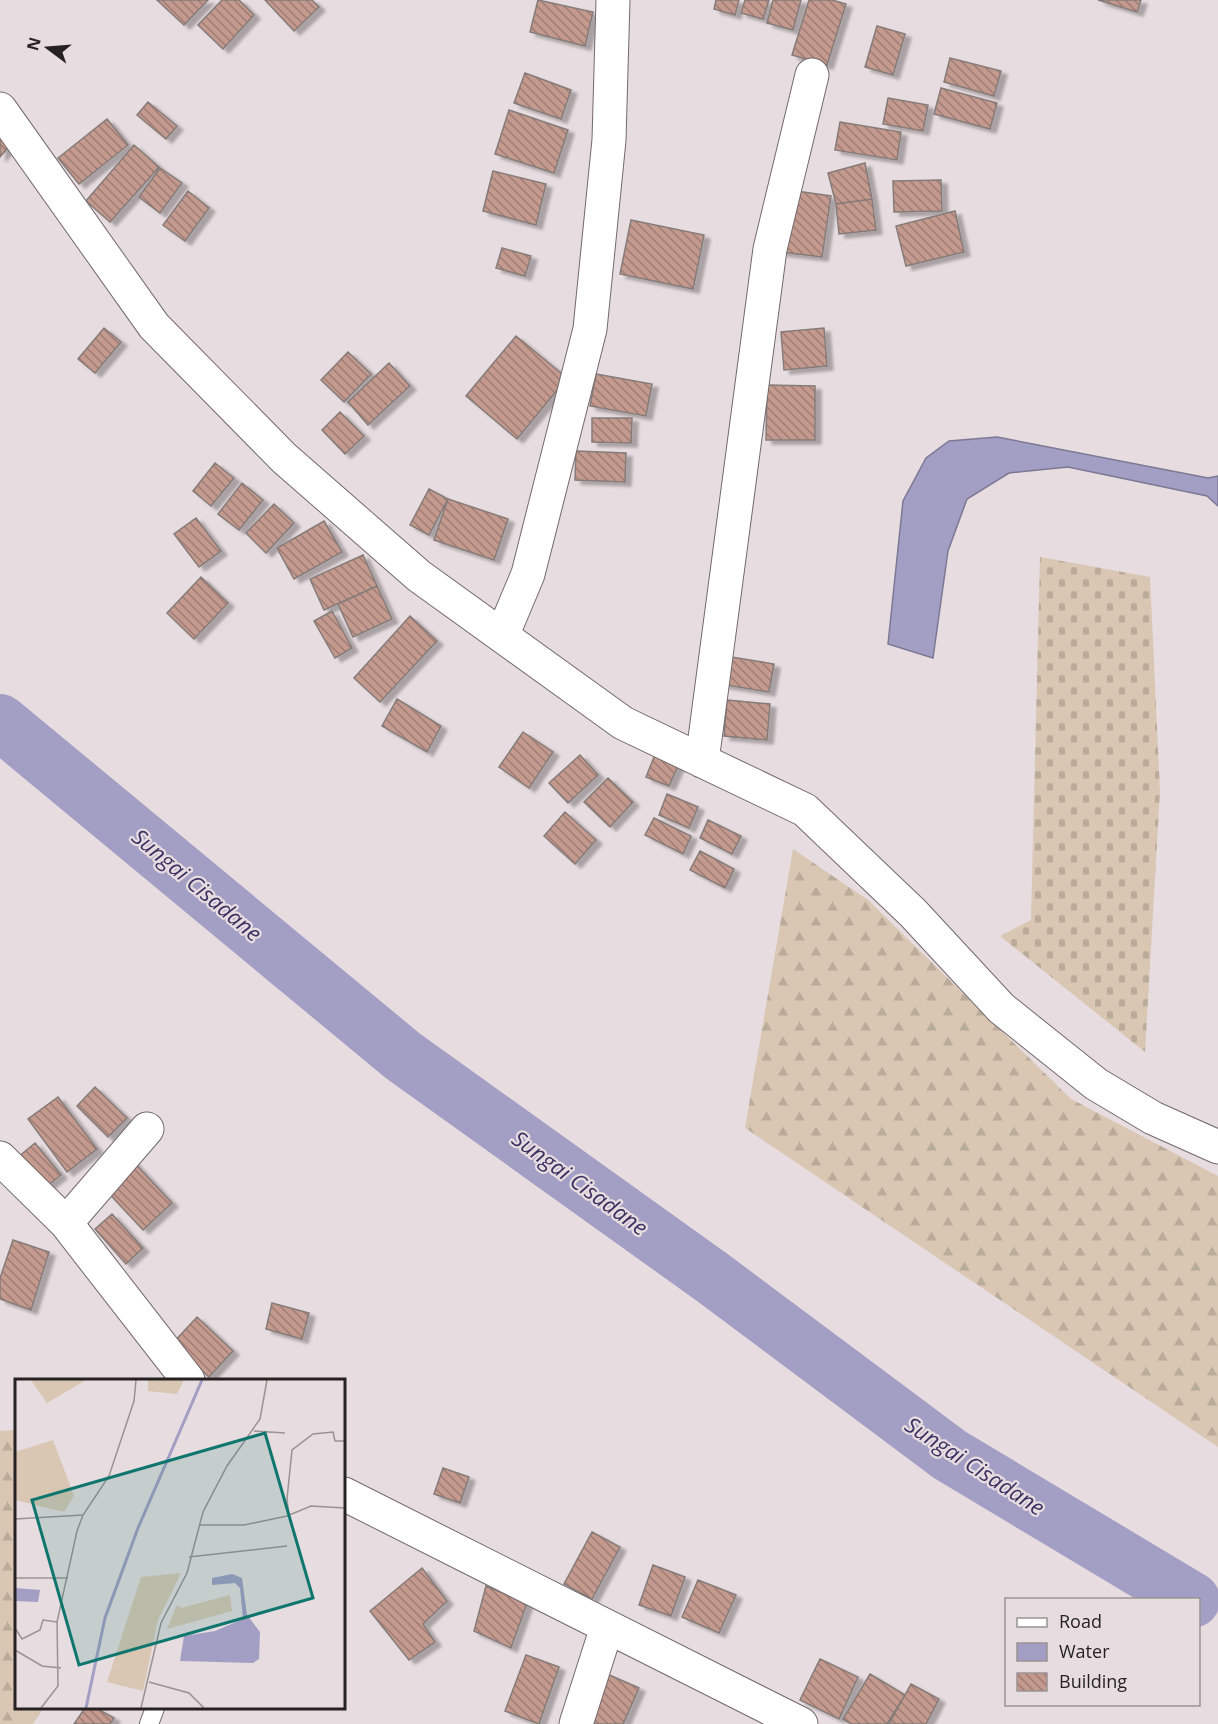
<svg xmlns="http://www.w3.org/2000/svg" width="1218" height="1724" font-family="'Open Sans',sans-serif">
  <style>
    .forest { fill: url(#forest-firs) }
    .cemetery { fill: url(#cemetery-stones) }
    .water { fill: #a29ec4; stroke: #7d7994; stroke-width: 1.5 }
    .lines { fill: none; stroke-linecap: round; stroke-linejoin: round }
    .river { stroke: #a29ec4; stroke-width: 56 }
    .building { fill: url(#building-back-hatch); stroke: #857c79; stroke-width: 1.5; filter: url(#shadow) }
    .service-casing { stroke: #73696c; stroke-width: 20 }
    .minor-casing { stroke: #73696c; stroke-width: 35 }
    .service { stroke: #fff; stroke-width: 18 }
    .minor { stroke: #fff; stroke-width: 33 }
    .labels { text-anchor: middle; stroke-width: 4.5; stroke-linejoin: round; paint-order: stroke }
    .water-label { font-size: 22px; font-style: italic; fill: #3b3163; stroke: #e7dcdf }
    .inset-river { fill: none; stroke: #a29ec4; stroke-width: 3 }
    .inset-road { fill: none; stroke: #9a9294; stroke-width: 1.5 }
    .view { fill: #0f766e; fill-opacity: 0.15; stroke: #0f766e; stroke-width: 3 }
    .inset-edge { fill: none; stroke: #262223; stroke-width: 3 }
  </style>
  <defs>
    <pattern id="forest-firs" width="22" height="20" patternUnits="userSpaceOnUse" patternTransform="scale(1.5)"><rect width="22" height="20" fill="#d9c7b4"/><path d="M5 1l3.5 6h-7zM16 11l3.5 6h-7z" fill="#baab9a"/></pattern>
    <pattern id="cemetery-stones" width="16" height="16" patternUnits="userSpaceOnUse" patternTransform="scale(1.5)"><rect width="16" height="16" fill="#d9c7b4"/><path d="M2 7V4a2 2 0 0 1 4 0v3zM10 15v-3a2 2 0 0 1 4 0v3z" fill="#baab9a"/></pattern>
    <pattern id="building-back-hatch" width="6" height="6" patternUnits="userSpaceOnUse" patternTransform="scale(1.5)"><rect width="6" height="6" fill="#c4998e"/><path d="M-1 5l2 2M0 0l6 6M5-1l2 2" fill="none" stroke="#9f7c74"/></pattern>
    <filter id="shadow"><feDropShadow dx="6" dy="4" stdDeviation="1.5" flood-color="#0004"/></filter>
  </defs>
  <rect width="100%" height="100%" fill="#e7dcdf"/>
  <!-- forest -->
  <path class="forest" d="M 793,849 L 868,900 L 1071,1099 L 1218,1176 L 1218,1447 L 745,1128 Z
    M 16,1430 L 16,1708 L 43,1708 L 33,1724 L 0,1724 L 0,1431 Z"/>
  <!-- cemetery -->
  <path class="cemetery" d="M 1040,557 L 1150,577 L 1160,791 L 1145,1052 L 1000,936 L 1031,920 Z"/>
  <!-- water -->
  <path class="water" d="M 997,437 L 1208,478 L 1218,476 L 1218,506 L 1207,496 L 1068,467 L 1009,473 L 967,499 L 948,551 L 933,658 L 888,644 L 903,501 L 926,458 L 949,441 Z"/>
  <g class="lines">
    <!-- river -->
    <path class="river" d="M 0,722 L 403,1056 L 713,1278 L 950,1455 L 1192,1600"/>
  </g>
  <!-- building -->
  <path class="building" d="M 157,0 L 208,0 L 184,25 Z
    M 222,0 L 239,0 L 254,15 L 223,49 L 198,25 Z
    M 265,0 L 312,0 L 319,7 L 294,31 Z
    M 538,0 L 593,12 L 585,46 L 530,32 Z
    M 716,0 L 739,0 L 735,15 L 714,9 Z
    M 745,0 L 769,0 L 763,19 L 741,13 Z
    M 773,0 L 801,0 L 793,30 L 767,23 Z
    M 809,0 L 832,0 L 846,4 L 827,65 L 792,55 Z
    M 1098,0 L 1141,0 L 1137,12 Z
    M 877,26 L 905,34 L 893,75 L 865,67 Z
    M 950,58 L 1001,71 L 994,96 L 944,82 Z
    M 525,73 L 571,90 L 561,119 L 514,103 Z
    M 941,88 L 997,103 L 990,129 L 934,114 Z
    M 888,98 L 928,105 L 923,131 L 883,124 Z
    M 148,102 L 177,126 L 166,139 L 137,115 Z
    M 509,110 L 568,130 L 554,173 L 495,154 Z
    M 107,119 L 128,145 L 79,184 L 58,158 Z
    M 840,122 L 901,132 L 897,160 L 835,150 Z
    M 0,135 L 11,144 L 0,157 Z
    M 134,145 L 159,167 L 110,222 L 86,201 Z
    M 865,163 L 872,199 L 836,204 L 828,173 Z
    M 160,168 L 182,183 L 160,213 L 139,197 Z
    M 493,171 L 546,184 L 536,225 L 483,211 Z
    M 941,180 L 942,211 L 894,212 L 893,181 Z
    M 789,190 L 831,196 L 822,257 L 781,252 Z
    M 188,191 L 209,208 L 185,241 L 163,225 Z
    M 872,199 L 876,230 L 839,234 L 836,204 Z
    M 955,211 L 964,252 L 906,266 L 896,226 Z
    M 631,220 L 704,235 L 693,289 L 620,274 Z
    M 502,248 L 531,256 L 525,276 L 496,268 Z
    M 104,328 L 121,342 L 95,373 L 78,359 Z
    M 824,328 L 827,366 L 784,370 L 781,332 Z
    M 516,336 L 567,378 L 517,439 L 466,396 Z
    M 348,352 L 371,374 L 344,402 L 321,380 Z
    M 389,363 L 410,386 L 368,425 L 348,402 Z
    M 596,374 L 652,384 L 646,416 L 590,406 Z
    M 767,385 L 815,386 L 815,440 L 766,440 Z
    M 340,412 L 364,436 L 345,454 L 322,430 Z
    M 592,418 L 632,418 L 631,443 L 592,442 Z
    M 576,451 L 626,453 L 625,482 L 575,480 Z
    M 215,463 L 234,478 L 211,506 L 193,491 Z
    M 242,483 L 263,500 L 239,530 L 218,514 Z
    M 429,489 L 448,499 L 429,535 L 410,525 Z
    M 448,499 L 508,519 L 494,560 L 434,540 Z
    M 274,504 L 294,523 L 266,553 L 246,533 Z
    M 196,518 L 221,551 L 199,567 L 174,534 Z
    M 324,521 L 342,552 L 294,579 L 277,548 Z
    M 363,555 L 377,586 L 324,610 L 310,579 Z
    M 201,577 L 228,603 L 194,639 L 167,613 Z
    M 377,586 L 392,619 L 353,637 L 338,604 Z
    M 332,611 L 352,648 L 335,658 L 314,621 Z
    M 410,616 L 437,641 L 380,702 L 354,678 Z
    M 719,655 L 774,664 L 769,692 L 714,683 Z
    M 397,699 L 441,726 L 427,752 L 382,726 Z
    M 727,700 L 770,704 L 767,740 L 724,736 Z
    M 523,732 L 553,752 L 529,788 L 499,767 Z
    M 658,747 L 682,757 L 669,786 L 646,777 Z
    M 580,755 L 598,775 L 568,803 L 549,783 Z
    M 608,778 L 633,802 L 610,827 L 584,802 Z
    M 667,794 L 698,807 L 689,828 L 659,815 Z
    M 565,812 L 596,840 L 575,864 L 544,836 Z
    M 654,818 L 691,836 L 683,854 L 645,835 Z
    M 708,820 L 741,836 L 732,854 L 700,838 Z
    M 700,851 L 734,869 L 725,888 L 690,870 Z
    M 95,1087 L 127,1118 L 108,1137 L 77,1106 Z
    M 58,1097 L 97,1149 L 67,1172 L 28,1119 Z
    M 35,1143 L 61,1175 L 42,1190 L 17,1158 Z
    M 131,1159 L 172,1203 L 143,1230 L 102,1186 Z
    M 112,1214 L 143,1248 L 126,1264 L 95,1229 Z
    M 13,1240 L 49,1252 L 31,1310 L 0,1299 L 0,1278 Z
    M 272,1303 L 309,1313 L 302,1339 L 266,1329 Z
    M 197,1317 L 233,1351 L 209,1377 L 172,1344 Z
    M 443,1468 L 469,1477 L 460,1503 L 434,1494 Z
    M 592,1532 L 620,1547 L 592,1599 L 564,1584 Z
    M 653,1565 L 685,1577 L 671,1616 L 639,1605 Z
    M 422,1568 L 447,1601 L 423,1624 L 435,1642 L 409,1660 L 370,1611 Z
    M 698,1580 L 736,1595 L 719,1633 L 682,1617 Z
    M 486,1586 L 527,1603 L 511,1648 L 474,1631 Z
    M 526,1655 L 559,1667 L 539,1724 L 505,1711 Z
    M 820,1659 L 858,1677 L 839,1719 L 800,1700 Z
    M 607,1674 L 639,1688 L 623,1724 L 593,1724 Z
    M 870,1674 L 905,1695 L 887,1724 L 851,1724 L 843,1719 Z
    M 911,1684 L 939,1699 L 926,1724 L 889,1724 Z
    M 85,1708 L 96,1708 L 114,1718 L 110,1724 L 74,1724 Z"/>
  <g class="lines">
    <defs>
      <path id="service" d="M 149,1724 L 155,1708"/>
      <path id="minor" d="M 0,109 L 154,326 L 284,458 L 419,576 L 623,723 L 805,810 L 913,913 L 1001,1008 L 1096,1084 L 1153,1118 L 1218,1147
        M 502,636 L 528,574 L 590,329 L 609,140 L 613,0
        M 702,761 L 770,249 L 812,75
        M 0,1158 L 66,1223 L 188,1380
        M 66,1223 L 147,1129
        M 344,1494 L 801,1724
        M 576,1724 L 607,1627"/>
    </defs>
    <!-- service casing -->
    <use href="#service" class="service-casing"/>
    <!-- minor casing -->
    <use href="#minor" class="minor-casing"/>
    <!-- service -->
    <use href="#service" class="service"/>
    <!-- minor -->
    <use href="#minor" class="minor"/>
  </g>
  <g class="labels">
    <!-- water labels -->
    <g class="water-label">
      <text transform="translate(197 885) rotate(40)" y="8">Sungai Cisadane</text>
      <text transform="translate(580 1183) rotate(36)" y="8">Sungai Cisadane</text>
      <text transform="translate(975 1466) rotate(33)" y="8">Sungai Cisadane</text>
    </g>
  </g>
  <!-- overview -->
  <g transform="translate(15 1379)">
    <rect width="330" height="330" fill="#e7dcdf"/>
    <path d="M 133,1 L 169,1 L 162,15 L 133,12 Z" fill="#d9c7b4"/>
    <path d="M 16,1 L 71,1 L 32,24 ZM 38,61 L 59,117 L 49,133 L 0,121 L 0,73 ZM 166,194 L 143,241 L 128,312 L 92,303 L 126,198 Z" fill="#d9c7b4"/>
    <path d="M 215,216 L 217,232 L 152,250 L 162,226 L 166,229 Z" fill="#d9c7b4"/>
    <path d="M 217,195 L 227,199 L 232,236 L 245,253 L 244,280 L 238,284 L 165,282 L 169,257 L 200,252 L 228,240 L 225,209 L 220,204 L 197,206 L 197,199 ZM 0,209 L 25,211 L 23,223 L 0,222 Z" fill="#a29ec4"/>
    <path class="inset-river" d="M 71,329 L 90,239 L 123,149 L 187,1"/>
    <path class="inset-road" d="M 239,52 L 270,54M 274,137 L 272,120 L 277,71 L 298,55 L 318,53 L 320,62 L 330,62M 0,140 L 68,136M 184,146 L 229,146 L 272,137 L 296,127 L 330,129M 174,178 L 272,167M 0,199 L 53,199M 0,249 L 7,260 L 25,251 L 28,241 L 42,243M 0,271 L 27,287 L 46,289M 134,303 L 174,314 L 189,329M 26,329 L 43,307 L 42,243 L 62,152 L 68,136 L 94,97 L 119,22 L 121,1M 126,329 L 146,244 L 172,194 L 188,133 L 212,87 L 245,40 L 252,1"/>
    <path class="view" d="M 250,54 L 298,219 L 64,286 L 17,121 Z"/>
    <rect width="330" height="330" class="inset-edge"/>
  </g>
  <!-- legend -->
  <rect x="1005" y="1598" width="195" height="108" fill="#e7dcdf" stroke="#9a9294" stroke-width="1.5"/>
  <rect x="1017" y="1618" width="30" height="9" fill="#ffffff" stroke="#9a9294" stroke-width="1.5"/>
  <text x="1059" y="1628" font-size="18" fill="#262223">Road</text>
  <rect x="1017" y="1643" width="30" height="18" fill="#a29ec4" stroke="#9a9294" stroke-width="1.5"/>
  <text x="1059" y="1658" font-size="18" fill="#262223">Water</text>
  <rect x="1017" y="1673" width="30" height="18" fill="url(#building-back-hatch)" stroke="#9a9294" stroke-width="1.5"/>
  <text x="1059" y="1688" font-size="18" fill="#262223">Building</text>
  <!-- north arrow -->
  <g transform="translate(48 48) rotate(286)" stroke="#e7dcdf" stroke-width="4.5" paint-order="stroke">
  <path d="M0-4.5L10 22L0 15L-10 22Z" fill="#262223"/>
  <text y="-9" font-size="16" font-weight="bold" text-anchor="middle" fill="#262223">N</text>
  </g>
</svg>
